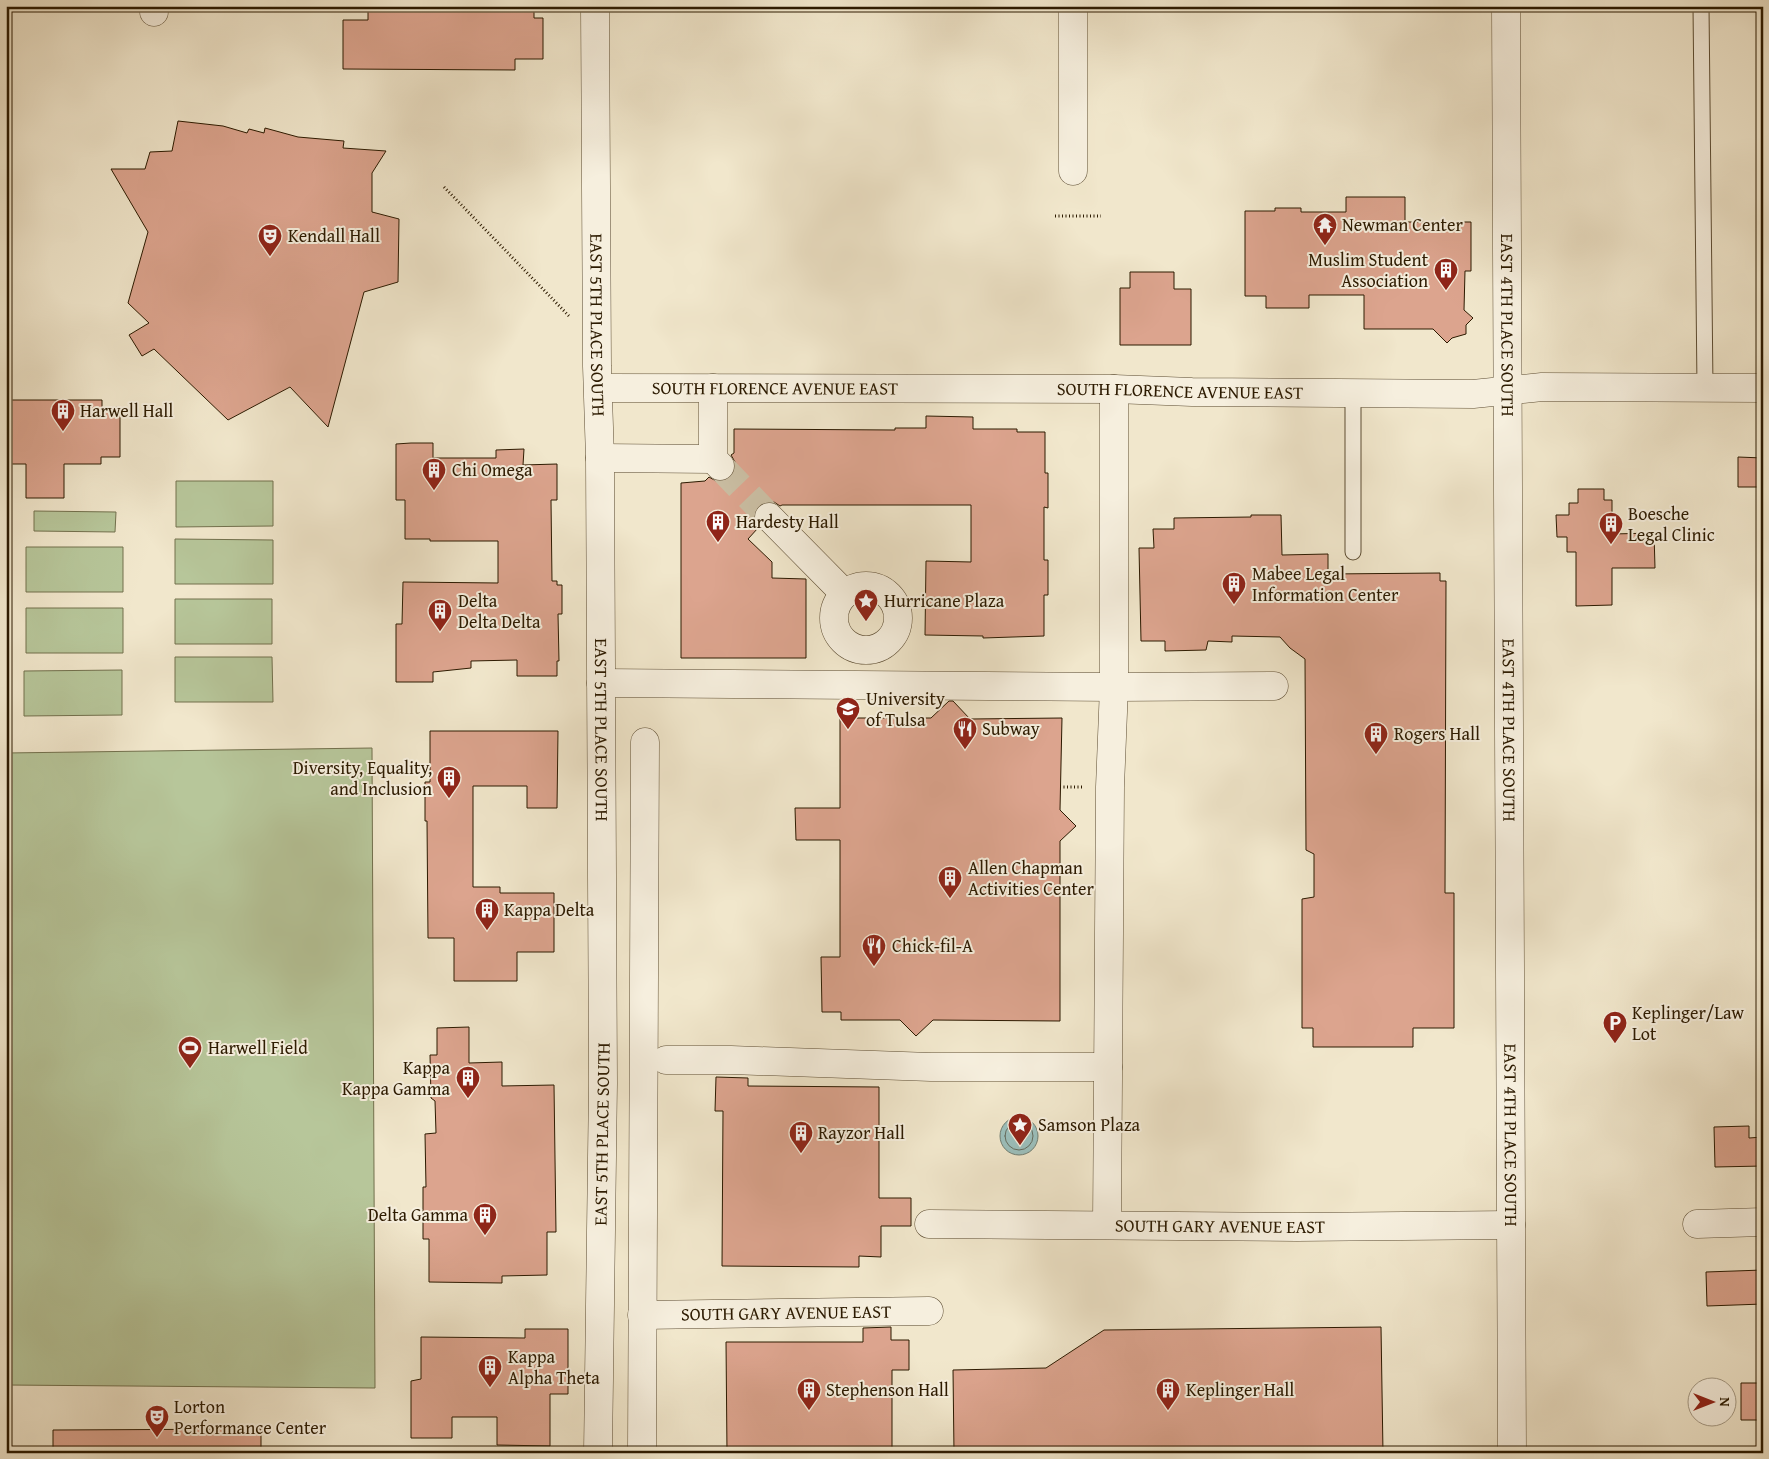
<svg xmlns="http://www.w3.org/2000/svg" width="1769" height="1459" font-family="'Gentium Book Plus',serif">
  <style>
    .green { fill: #b7c69a; stroke: #72704d }
    .water { fill: #9bbfbc; stroke: #6f7d71 }
    .lines { fill: none; stroke-linecap: round; stroke-linejoin: round }
    .shore { stroke: #646c5e; stroke-width: 1 }
    .building { fill: #dca48e; stroke: #2c1a00 }
    .street-tunnel { stroke: #cabea3; stroke-width: 28; stroke-dasharray: 28 14; stroke-linecap: butt }
    .lane-casing { stroke: #5d4d33; stroke-width: 17 }
    .street-casing { stroke: #5d4d33; stroke-width: 29 }
    .path { stroke: #2c1a00; stroke-width: 3; stroke-dasharray: 1 2.5; stroke-linecap: butt }
    .lane { stroke: #f6efde; stroke-width: 15 }
    .street { stroke: #f6efde; stroke-width: 28 }
    .labels { text-anchor: middle; stroke-width: 4; stroke-linejoin: round; paint-order: stroke }
    .poi-label { font-size: 18px; fill: #2c1a00; stroke: #f6efde; text-anchor: start }
    .street-label { font-size: 18px; fill: #2c1a00; stroke: #f6efde }
  </style>
  <rect width="100%" height="100%" fill="#f1e7cc"/>
  <filter id="stains"><feTurbulence type="fractalNoise" baseFrequency=".004" numOctaves="4"/><feColorMatrix values="0 0 0 0 .2 0 0 0 0 .09 0 0 0 0 .02 0 0 0 .5 -.17"/></filter>
  <radialGradient id="worn" r=".72"><stop offset=".6" stop-color="#630" stop-opacity="0"/><stop offset="1" stop-color="#630" stop-opacity=".3"/></radialGradient>
  <!-- green -->
  <path class="green" d="M 176,481 L 273,481 L 273,526 L 176,527 Z
    M 34,511 L 116,512 L 115,532 L 34,531 Z
    M 175,539 L 273,540 L 273,584 L 175,584 Z
    M 26,547 L 123,547 L 123,592 L 26,592 Z
    M 175,599 L 272,599 L 272,644 L 175,644 Z
    M 26,608 L 123,608 L 123,653 L 26,653 Z
    M 175,657 L 272,657 L 273,702 L 175,702 Z
    M 122,670 L 122,715 L 24,716 L 24,671 Z
    M 372,748 L 375,1388 L 6,1385 L 6,753 Z"/>
  <!-- water -->
  <path class="water" d="M1000 1136a19 19 0 1 1 38 0a19 19 0 1 1-38 0Z"/>
  <g class="lines">
    <!-- shore -->
    <path class="shore" d="M1005 1136a14 14 0 1 1 28 0a14 14 0 1 1-28 0Z"/>
  </g>
  <!-- building -->
  <path class="building" d="M 368,6 L 534,6 L 534,18 L 543,18 L 543,59 L 515,59 L 515,70 L 343,69 L 343,20 L 368,20 Z
    M 178,121 L 223,126 L 247,133 L 249,129 L 264,133 L 265,128 L 298,137 L 344,141 L 343,148 L 386,151 L 372,173 L 372,212 L 399,219 L 398,282 L 364,292 L 328,427 L 290,387 L 228,420 L 154,349 L 142,356 L 129,335 L 149,323 L 128,303 L 148,232 L 111,169 L 145,169 L 150,152 L 172,151 Z
    M 1346,197 L 1405,197 L 1405,222 L 1471,222 L 1471,271 L 1465,271 L 1464,310 L 1473,318 L 1466,325 L 1466,334 L 1452,338 L 1447,343 L 1433,329 L 1364,329 L 1364,295 L 1309,295 L 1309,308 L 1266,308 L 1266,296 L 1245,296 L 1245,211 L 1275,211 L 1275,208 L 1301,208 L 1301,212 L 1346,212 Z
    M 1130,272 L 1174,272 L 1174,289 L 1191,289 L 1191,345 L 1120,345 L 1120,288 L 1130,288 Z
    M 6,400 L 102,400 L 102,408 L 120,407 L 120,457 L 101,457 L 101,464 L 64,464 L 64,498 L 26,498 L 26,464 L 6,464 Z
    M 926,416 L 973,417 L 973,429 L 1017,429 L 1017,432 L 1045,432 L 1045,473 L 1048,473 L 1048,508 L 1044,507 L 1044,560 L 1048,560 L 1048,595 L 1044,595 L 1044,636 L 983,638 L 983,636 L 925,635 L 926,561 L 971,562 L 971,505 L 782,505 L 780,506 L 774,502 L 766,502 L 758,506 L 754,512 L 754,521 L 758,528 L 748,539 L 772,562 L 772,578 L 806,579 L 806,658 L 681,658 L 681,483 L 705,481 L 709,477 L 716,481 L 724,481 L 731,477 L 735,470 L 735,462 L 731,455 L 734,453 L 734,429 L 895,430 L 895,428 L 926,428 Z
    M 411,443 L 433,443 L 433,458 L 496,458 L 496,450 L 524,449 L 523,465 L 557,464 L 557,500 L 551,500 L 552,581 L 557,581 L 557,585 L 562,585 L 562,614 L 558,614 L 559,661 L 557,661 L 557,676 L 517,676 L 517,660 L 471,661 L 471,668 L 433,672 L 433,682 L 396,682 L 396,624 L 402,624 L 403,582 L 498,583 L 498,541 L 430,541 L 430,539 L 405,539 L 405,500 L 396,500 L 396,444 Z
    M 1738,457 L 1763,458 L 1762,487 L 1738,487 Z
    M 1578,489 L 1604,489 L 1604,500 L 1612,500 L 1612,534 L 1654,533 L 1655,568 L 1612,568 L 1612,605 L 1576,606 L 1576,552 L 1567,552 L 1567,537 L 1557,537 L 1556,515 L 1569,515 L 1569,503 L 1578,503 Z
    M 1251,515 L 1281,515 L 1282,555 L 1328,554 L 1328,574 L 1440,573 L 1440,581 L 1446,581 L 1445,893 L 1454,893 L 1454,1028 L 1413,1028 L 1413,1047 L 1313,1047 L 1313,1028 L 1302,1028 L 1302,899 L 1314,897 L 1314,854 L 1306,850 L 1305,659 L 1290,648 L 1280,637 L 1232,636 L 1232,642 L 1208,641 L 1206,650 L 1165,651 L 1165,641 L 1141,641 L 1139,548 L 1154,548 L 1153,529 L 1174,529 L 1174,518 L 1251,517 Z
    M 949,701 L 953,701 L 970,719 L 1062,718 L 1060,810 L 1076,826 L 1060,841 L 1060,1021 L 933,1020 L 916,1036 L 900,1020 L 841,1020 L 841,1012 L 822,1012 L 821,957 L 840,957 L 840,840 L 796,840 L 795,808 L 840,808 L 840,718 L 931,718 Z
    M 430,731 L 558,731 L 557,808 L 527,808 L 527,786 L 473,786 L 473,887 L 500,887 L 500,893 L 554,893 L 554,952 L 517,952 L 517,981 L 454,981 L 454,938 L 428,938 L 427,821 L 425,821 L 425,782 L 430,782 Z
    M 469,1027 L 469,1063 L 502,1062 L 502,1086 L 554,1085 L 556,1232 L 547,1232 L 547,1275 L 502,1276 L 502,1283 L 429,1282 L 429,1239 L 423,1239 L 423,1187 L 426,1187 L 425,1134 L 436,1133 L 435,1101 L 431,1098 L 430,1055 L 437,1055 L 437,1028 Z
    M 716,1077 L 748,1078 L 748,1086 L 879,1087 L 879,1198 L 911,1198 L 911,1226 L 881,1226 L 881,1257 L 859,1256 L 859,1267 L 722,1266 L 723,1111 L 715,1111 Z
    M 1749,1126 L 1749,1138 L 1763,1137 L 1763,1166 L 1715,1167 L 1714,1127 Z
    M 1763,1270 L 1763,1304 L 1707,1306 L 1706,1272 Z
    M 891,1327 L 891,1340 L 909,1340 L 909,1370 L 892,1370 L 892,1453 L 727,1453 L 726,1342 L 863,1342 L 863,1328 Z
    M 1381,1327 L 1383,1453 L 954,1453 L 953,1370 L 1046,1368 L 1104,1330 Z
    M 525,1329 L 568,1329 L 568,1394 L 550,1394 L 550,1446 L 497,1445 L 497,1417 L 452,1417 L 452,1438 L 411,1438 L 411,1381 L 421,1379 L 421,1337 L 525,1338 Z
    M 1741,1383 L 1763,1383 L 1763,1420 L 1741,1420 Z
    M 261,1429 L 261,1453 L 53,1453 L 53,1430 Z"/>
  <g class="lines">
    <!-- street-tunnel -->
    <path class="street-tunnel" d="M 720,466 L 769,517"/>
    <defs>
      <path id="lane" d="M 1701,6 L 1705,388
        M 1353,393 L 1353,552"/>
      <g id="street">
        <path d="M 154,6 L 154,12"/>
        <path id="s1" d="M 595,6 L 597,366 L 600,458 L 603,1083 L 598,1453"/>
        <path id="s2" d="M 1506,6 L 1512,1453"/>
        <path d="M 1073,171 L 1073,6"/>
        <path id="s3" d="M 599,388 L 1114,389 L 1192,392 L 1473,394 L 1542,387 L 1763,388"/>
        <path d="M 713,388 L 713,459 L 720,466"/>
        <path d="M 600,458 L 713,459"/>
        <path d="M 769,517 L 845,594"/>
        <circle cx="866" cy="618" r="32"/>
        <path d="M 601,683 L 1114,687 L 1274,686"/>
        <path d="M 666,1060 L 731,1060 L 931,1067 L 1108,1067"/>
        <path id="s4" d="M 929,1224 L 1297,1227 L 1511,1225"/>
        <path d="M 1697,1224 L 1763,1222"/>
        <path d="M 1107,1225 L 1110,787 L 1114,687 L 1114,389"/>
        <path id="s5" d="M 642,1315 L 929,1311"/>
        <path d="M 642,1453 L 645,742"/>
      </g>
    </defs>
    <!-- lane casing -->
    <use href="#lane" class="lane-casing"/>
    <!-- street casing -->
    <use href="#street" class="street-casing"/>
    <!-- path -->
    <path class="path" d="M 444,187 L 569,316
      M 1055,216 L 1101,216
      M 1060,787 L 1082,787"/>
    <!-- lane -->
    <use href="#lane" class="lane"/>
    <!-- street -->
    <use href="#street" class="street"/>
  </g>
  <!-- icons -->
  <defs>
    <symbol id="temple-pin" viewBox="-11 -11 22 30"><path d="M0 17L-7.5 6A9.5 9.5 0 1 1 7.5 6Z" fill="#8f2418" stroke="#f6efde"/><path d="M0-6L5-2H3V0L6.5 2.5H4V6H1.5V3h-3V6H-4V2.5H-6.5L-3 0V-2H-5Z" fill="#fff"/></symbol>
    <symbol id="theatre-pin" viewBox="-11 -11 22 30"><path d="M0 17L-7.5 6A9.5 9.5 0 1 1 7.5 6Z" fill="#8f2418" stroke="#f6efde"/><path d="M-5-5.5Q0-4 5-5.5V0Q5 5 0 6Q-5 5-5 0ZM-3.3-2.5H-1v1.5H-3.3ZM1-2.5H3.3v1.5H1ZM-2.8 1Q0 5.5 2.8 1Z" fill="#fff"/></symbol>
    <symbol id="building-pin" viewBox="-11 -11 22 30"><path d="M0 17L-7.5 6A9.5 9.5 0 1 1 7.5 6Z" fill="#8f2418" stroke="#f6efde"/><path d="M-4-6H4V6H1V3H-1V6H-4ZM-2.5-4.3h1.7v1.8h-1.7ZM.8-4.3h1.7v1.8H.8ZM-2.5-1h1.7V.8h-1.7ZM.8-1h1.7V.8H.8Z" fill="#fff"/></symbol>
    <symbol id="sight-pin" viewBox="-11 -11 22 30"><path d="M0 17L-7.5 6A9.5 9.5 0 1 1 7.5 6Z" fill="#8f2418" stroke="#f6efde"/><path d="M0-6L1.8-2.2L6-1.7L2.9 1.2L3.7 5.4L0 3.3L-3.7 5.4L-2.9 1.2L-6-1.7L-1.8-2.2Z" fill="#fff"/></symbol>
    <symbol id="university-pin" viewBox="-11 -11 22 30"><path d="M0 17L-7.5 6A9.5 9.5 0 1 1 7.5 6Z" fill="#8f2418" stroke="#f6efde"/><path d="M0-5L7-2L0 1L-7-2ZM-4 1L0 2.5L4 1V4Q0 6-4 4Z" fill="#fff"/></symbol>
    <symbol id="restaurant-pin" viewBox="-11 -11 22 30"><path d="M0 17L-7.5 6A9.5 9.5 0 1 1 7.5 6Z" fill="#8f2418" stroke="#f6efde"/><path d="M-5-6h1v4h1v-4h1v4h1v-4h1v5L-1.5 .5V6h-2V.5L-5-1ZM5-6V6H3V1.5H1.5Q1.5-4 5-6Z" fill="#fff"/></symbol>
    <symbol id="parking-pin" viewBox="-11 -11 22 30"><path d="M0 17L-7.5 6A9.5 9.5 0 1 1 7.5 6Z" fill="#8f2418" stroke="#f6efde"/><path d="M-3.5-5.5H1a3.5 3.5 0 0 1 0 7H-1V5.5H-3.5ZM-1-3.4V-.6H.8a1.4 1.4 0 0 0 0-2.8Z" fill="#fff"/></symbol>
    <symbol id="stadium-pin" viewBox="-11 -11 22 30"><path d="M0 17L-7.5 6A9.5 9.5 0 1 1 7.5 6Z" fill="#8f2418" stroke="#f6efde"/><path d="M0-5a6.5 5 0 1 0 0 10a6.5 5 0 1 0 0-10ZM-3.5-1.8h7v3.6h-7Z" fill="#fff"/></symbol>
  </defs>
  <g fill-rule="evenodd">
    <use href="#temple-pin" x="1311" y="211" width="28" height="38"/>
    <use href="#theatre-pin" x="256" y="222" width="28" height="38"/>
    <use href="#building-pin" x="1432" y="256" width="28" height="38"/>
    <use href="#building-pin" x="49" y="397" width="28" height="38"/>
    <use href="#building-pin" x="420" y="456" width="28" height="38"/>
    <use href="#building-pin" x="704" y="508" width="28" height="38"/>
    <use href="#building-pin" x="1597" y="510" width="28" height="38"/>
    <use href="#building-pin" x="1220" y="570" width="28" height="38"/>
    <use href="#sight-pin" x="852" y="587" width="28" height="38"/>
    <use href="#building-pin" x="426" y="597" width="28" height="38"/>
    <use href="#university-pin" x="834" y="695" width="28" height="38"/>
    <use href="#restaurant-pin" x="951" y="715" width="28" height="38"/>
    <use href="#building-pin" x="1362" y="720" width="28" height="38"/>
    <use href="#building-pin" x="435" y="764" width="28" height="38"/>
    <use href="#building-pin" x="936" y="864" width="28" height="38"/>
    <use href="#building-pin" x="473" y="896" width="28" height="38"/>
    <use href="#restaurant-pin" x="860" y="932" width="28" height="38"/>
    <use href="#parking-pin" x="1601" y="1009" width="28" height="38"/>
    <use href="#stadium-pin" x="176" y="1034" width="28" height="38"/>
    <use href="#building-pin" x="454" y="1064" width="28" height="38"/>
    <use href="#sight-pin" x="1006" y="1111" width="28" height="38"/>
    <use href="#building-pin" x="787" y="1119" width="28" height="38"/>
    <use href="#building-pin" x="471" y="1201" width="28" height="38"/>
    <use href="#building-pin" x="476" y="1353" width="28" height="38"/>
    <use href="#building-pin" x="795" y="1376" width="28" height="38"/>
    <use href="#building-pin" x="1154" y="1376" width="28" height="38"/>
    <use href="#theatre-pin" x="143" y="1403" width="28" height="38"/>
  </g>
  <g class="labels">
    <!-- poi labels -->
    <g class="poi-label">
      <text x="1342" y="231">Newman Center</text>
      <text x="288" y="242">Kendall Hall</text>
      <text x="1428" y="266" text-anchor="end">Muslim Student<tspan x="1428" dy="21">Association</tspan></text>
      <text x="80" y="417">Harwell Hall</text>
      <text x="452" y="476">Chi Omega</text>
      <text x="1628" y="520">Boesche<tspan x="1628" dy="21">Legal Clinic</tspan></text>
      <text x="736" y="528">Hardesty Hall</text>
      <text x="1252" y="580">Mabee Legal<tspan x="1252" dy="21">Information Center</tspan></text>
      <text x="458" y="607">Delta<tspan x="458" dy="21">Delta Delta</tspan></text>
      <text x="884" y="607">Hurricane Plaza</text>
      <text x="866" y="705">University<tspan x="866" dy="21">of Tulsa</tspan></text>
      <text x="982" y="735">Subway</text>
      <text x="1394" y="740">Rogers Hall</text>
      <text x="432" y="774" text-anchor="end">Diversity, Equality,<tspan x="432" dy="21">and Inclusion</tspan></text>
      <text x="968" y="874">Allen Chapman<tspan x="968" dy="21">Activities Center</tspan></text>
      <text x="504" y="916">Kappa Delta</text>
      <text x="892" y="952">Chick-fil-A</text>
      <text x="1632" y="1019">Keplinger/Law<tspan x="1632" dy="21">Lot</tspan></text>
      <text x="208" y="1054">Harwell Field</text>
      <text x="450" y="1074" text-anchor="end">Kappa<tspan x="450" dy="21">Kappa Gamma</tspan></text>
      <text x="1038" y="1131">Samson Plaza</text>
      <text x="818" y="1139">Rayzor Hall</text>
      <text x="468" y="1221" text-anchor="end">Delta Gamma</text>
      <text x="508" y="1363">Kappa<tspan x="508" dy="21">Alpha Theta</tspan></text>
      <text x="826" y="1396">Stephenson Hall</text>
      <text x="1186" y="1396">Keplinger Hall</text>
      <text x="174" y="1413">Lorton<tspan x="174" dy="21">Performance Center</tspan></text>
    </g>
    <!-- street labels -->
    <g class="street-label">
      <text dy="6" stroke="none"><textPath href="#s1" startOffset="319">EAST 5TH PLACE SOUTH</textPath></text>
      <text dy="6" stroke="none"><textPath href="#s2" startOffset="319">EAST 4TH PLACE SOUTH</textPath></text>
      <text dy="6" stroke="none"><textPath href="#s3" startOffset="176">SOUTH FLORENCE AVENUE EAST</textPath></text>
      <text dy="6" stroke="none"><textPath href="#s3" startOffset="581">SOUTH FLORENCE AVENUE EAST</textPath></text>
      <text dy="6" stroke="none"><textPath href="#s1" startOffset="724">EAST 5TH PLACE SOUTH</textPath></text>
      <text dy="6" stroke="none"><textPath href="#s2" startOffset="724">EAST 4TH PLACE SOUTH</textPath></text>
      <text transform="translate(602 1134) rotate(-89)" y="6">EAST 5TH PLACE SOUTH</text>
      <text dy="6" stroke="none"><textPath href="#s2" startOffset="1129">EAST 4TH PLACE SOUTH</textPath></text>
      <text dy="6" stroke="none"><textPath href="#s4" startOffset="291">SOUTH GARY AVENUE EAST</textPath></text>
      <text dy="6" stroke="none"><textPath href="#s5" startOffset="144">SOUTH GARY AVENUE EAST</textPath></text>
    </g>
  </g>
  <!-- margin -->
  <rect width="1769" height="1459" fill="none" stroke="#f1e7cc" stroke-width="25"/>
  <rect x="8" y="8" width="1754" height="1444" fill="none" stroke="#2c1a00" stroke-width="2.5"/>
  <rect x="12" y="12" width="1744" height="1434" fill="none" stroke="#2c1a00"/>
  <!-- north arrow -->
  <g transform="translate(1712 1402) rotate(90)"><circle r="24" fill="#f6efde" stroke="#a59a85"/>
  <path d="M0-4L9 19L0 12L-9 19Z" fill="#8f2418"/>
  <text y="-8" font-size="14" font-weight="bold" text-anchor="middle" fill="#2c1a00">N</text>
  </g>
  <rect width="100%" height="100%" filter="url(#stains)"/>
  <rect width="100%" height="100%" fill="url(#worn)"/>
</svg>
